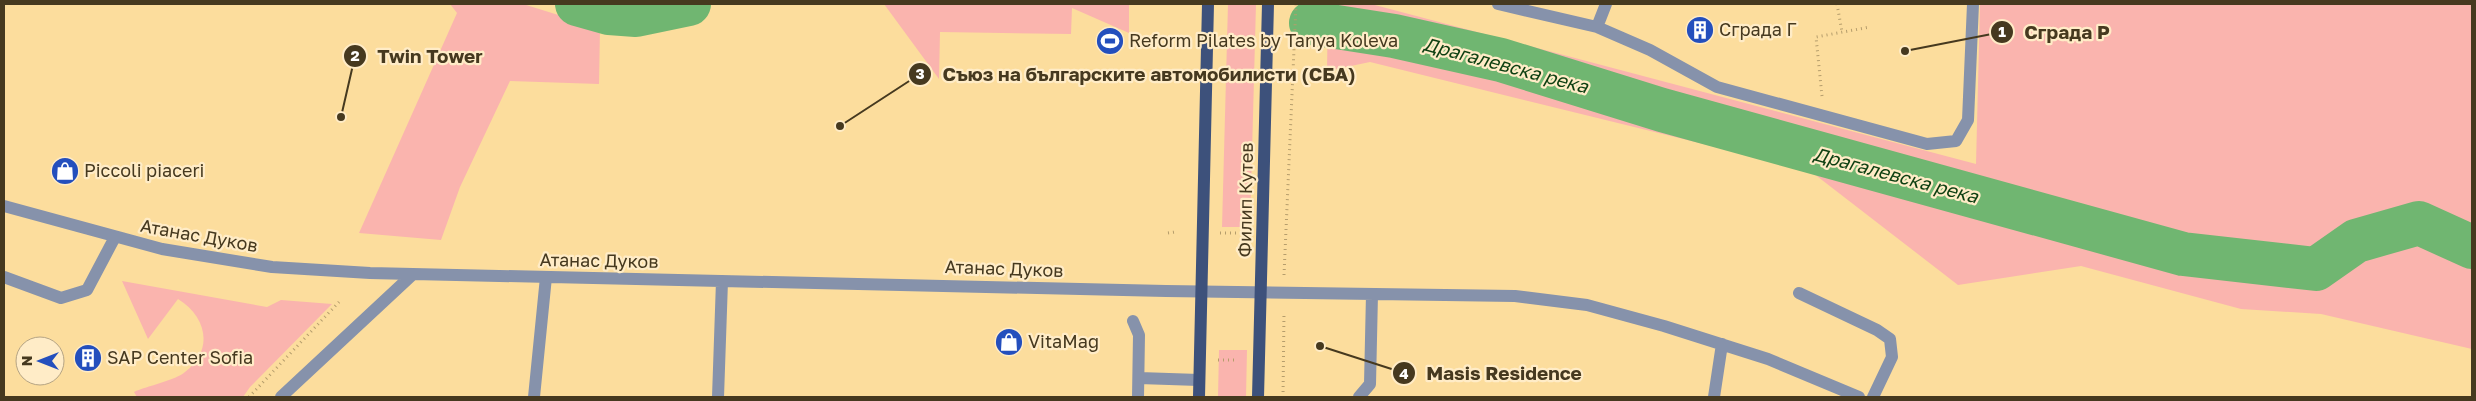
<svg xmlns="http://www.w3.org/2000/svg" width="2476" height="401" font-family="'Golos Text',sans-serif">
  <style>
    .grass { fill: #fab4ae }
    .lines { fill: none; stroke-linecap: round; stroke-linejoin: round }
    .river { stroke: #70b671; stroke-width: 44 }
    .path { stroke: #b59d6c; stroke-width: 3; stroke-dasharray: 1 4; stroke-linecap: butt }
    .minor { stroke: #8692ab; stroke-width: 12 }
    .major { stroke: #3d517b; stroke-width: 12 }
    .labels { text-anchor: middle; stroke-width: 4.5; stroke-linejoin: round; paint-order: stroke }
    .poi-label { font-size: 18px; fill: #46391f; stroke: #ffecc7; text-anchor: start }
    .street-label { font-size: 18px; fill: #46391f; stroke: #ffecc7 }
    .water-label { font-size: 19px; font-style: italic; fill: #0d3f11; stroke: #ffecc7 }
    .leader { fill: none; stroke: #46391f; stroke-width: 2 }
    .callout-dot { fill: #46391f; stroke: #ffecc7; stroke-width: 2 }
    .mark-label { font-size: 15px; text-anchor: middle; font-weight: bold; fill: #fff }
    .callout-label { font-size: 19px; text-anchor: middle; font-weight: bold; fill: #46391f; stroke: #ffecc7; stroke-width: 4.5; stroke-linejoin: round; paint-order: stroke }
  </style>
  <rect width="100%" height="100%" fill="#fcdd9d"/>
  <!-- grass -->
  <path class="grass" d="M 450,4 L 523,4 L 600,28 L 599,84 L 510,81 L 460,187 L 441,240 L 359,233 L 457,13 Z
    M 884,4 L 1129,4 L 1129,33 L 1072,8 L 1071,34 L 940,32 L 939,79 Z
    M 1228,4 L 1256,4 L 1250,227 L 1222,227 Z
    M 1328,4 L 1371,4 L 1976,164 L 1980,4 L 2472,4 L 2472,349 L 2321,314 L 2241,309 L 2081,266 L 1958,285 L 1809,170 L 1370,62 L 1327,71 Z
    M 122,281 L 267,307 L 281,300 L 332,304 L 250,387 L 243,397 L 137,397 L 134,392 C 147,386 176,380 185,372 C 214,350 207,317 178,299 L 148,339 Z
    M 1219,350 L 1247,350 L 1246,397 L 1218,397 Z"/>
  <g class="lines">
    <!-- river -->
    <path class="river" d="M 577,4 L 609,13 L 636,15 L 689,4
      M 1311,23 L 1394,36 L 1501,60 L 1662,110 L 2183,254 L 2316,269 L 2356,241 L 2419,223 L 2472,247"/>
    <!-- path -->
    <path class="path" d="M 1837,4 L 1842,32
      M 1822,96 L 1816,37 L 1870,27
      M 1168,233 L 1175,232
      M 1220,233 L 1243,233
      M 1284,275 L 1296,4
      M 1218,360 L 1237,360
      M 249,397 L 339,302
      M 1283,397 L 1284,312"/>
    <!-- minor -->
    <path class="minor" d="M 1498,4 L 1597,27 L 1650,50 L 1717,87 L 1927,144 L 1956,141 L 1968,120 L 1973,4
      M 1597,27 L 1606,4
      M 4,206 L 162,249 L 272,267 L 370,273 L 1166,291 L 1515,296 L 1587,305 L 1664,326 L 1768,359 L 1859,397
      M 4,277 L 61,298 L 87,290 L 115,237
      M 1799,293 L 1877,330 L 1890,339 L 1892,357 L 1873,397
      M 1133,321 L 1139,335 L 1138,397
      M 1139,378 L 1199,380
      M 281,397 L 412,275
      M 534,397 L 546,277
      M 718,397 L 722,281
      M 1359,397 L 1370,384 L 1372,294
      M 1714,397 L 1722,344"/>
    <!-- major -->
    <path class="major" d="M 1199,397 L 1208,4
      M 1258,397 L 1268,4"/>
  </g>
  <!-- icons -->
  <defs>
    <symbol id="building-disc" viewBox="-11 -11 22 22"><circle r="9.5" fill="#244fbd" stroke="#ffecc7"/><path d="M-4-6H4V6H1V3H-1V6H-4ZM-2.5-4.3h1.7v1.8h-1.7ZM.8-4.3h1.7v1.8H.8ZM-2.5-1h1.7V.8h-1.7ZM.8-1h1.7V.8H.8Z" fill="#fff"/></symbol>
    <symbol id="stadium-disc" viewBox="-11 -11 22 22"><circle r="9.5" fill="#244fbd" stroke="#ffecc7"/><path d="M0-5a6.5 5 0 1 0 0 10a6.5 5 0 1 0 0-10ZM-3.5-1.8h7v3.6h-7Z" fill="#fff"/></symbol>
    <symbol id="shop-disc" viewBox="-11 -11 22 22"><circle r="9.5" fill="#244fbd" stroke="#ffecc7"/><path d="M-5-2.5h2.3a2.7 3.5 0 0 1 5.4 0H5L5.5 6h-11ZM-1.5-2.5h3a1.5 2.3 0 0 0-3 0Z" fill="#fff"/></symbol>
  </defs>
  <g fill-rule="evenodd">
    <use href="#building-disc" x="1684" y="14" width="32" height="32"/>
    <use href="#stadium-disc" x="1094" y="25" width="32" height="32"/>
    <use href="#shop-disc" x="49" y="155" width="32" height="32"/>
    <use href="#shop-disc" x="993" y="326" width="32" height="32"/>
    <use href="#building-disc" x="72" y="342" width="32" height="32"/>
  </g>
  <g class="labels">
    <!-- poi labels -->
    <g class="poi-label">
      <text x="1719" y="36">Сграда Г</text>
      <text x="1129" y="47">Reform Pilates by Tanya Koleva</text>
      <text x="84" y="177">Piccoli piaceri</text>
      <text x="1028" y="348">VitaMag</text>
      <text x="107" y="364">SAP Center Sofia</text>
    </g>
    <!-- street labels -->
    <g class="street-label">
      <text transform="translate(1246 200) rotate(-89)" y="6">Филип Кутев</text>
      <text transform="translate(199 236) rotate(10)" y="6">Атанас Дуков</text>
      <text transform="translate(599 261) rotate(1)" y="6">Атанас Дуков</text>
      <text transform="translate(1004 269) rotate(2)" y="6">Атанас Дуков</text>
    </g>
    <!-- water labels -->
    <g class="water-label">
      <text transform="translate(1506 65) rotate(15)" y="7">Драгалевска река</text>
      <text transform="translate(1896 175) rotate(15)" y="7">Драгалевска река</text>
    </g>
  </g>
  <!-- callouts -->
  <path class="leader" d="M1905 51L2002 32M341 117L355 56M840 126L920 74M1320 346L1404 373"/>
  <g class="callout-dot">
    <circle cx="1905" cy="51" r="5"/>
    <circle cx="341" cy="117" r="5"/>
    <circle cx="840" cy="126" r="5"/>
    <circle cx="1320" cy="346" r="5"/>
    <circle cx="2002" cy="32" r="12"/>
    <circle cx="355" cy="56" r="12"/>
    <circle cx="920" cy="74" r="12"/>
    <circle cx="1404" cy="373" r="12"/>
  </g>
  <g class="mark-label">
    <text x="2002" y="37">1</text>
    <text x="355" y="61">2</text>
    <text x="920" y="79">3</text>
    <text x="1404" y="379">4</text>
  </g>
  <g class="callout-label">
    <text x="2067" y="39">Сграда Р</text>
    <text x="430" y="63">Twin Tower</text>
    <text x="1149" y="81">Съюз на българските автомобилисти (СБА)</text>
    <text x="1504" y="380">Masis Residence</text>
  </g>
  <!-- border -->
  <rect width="2476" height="401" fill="none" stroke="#46391f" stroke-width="10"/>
  <!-- north arrow -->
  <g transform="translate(40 361) rotate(270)"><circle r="24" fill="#ffecc7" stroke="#b5a484"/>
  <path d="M0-4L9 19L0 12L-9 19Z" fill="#244fbd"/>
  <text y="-8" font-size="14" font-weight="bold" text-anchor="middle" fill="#46391f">N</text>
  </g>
</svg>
